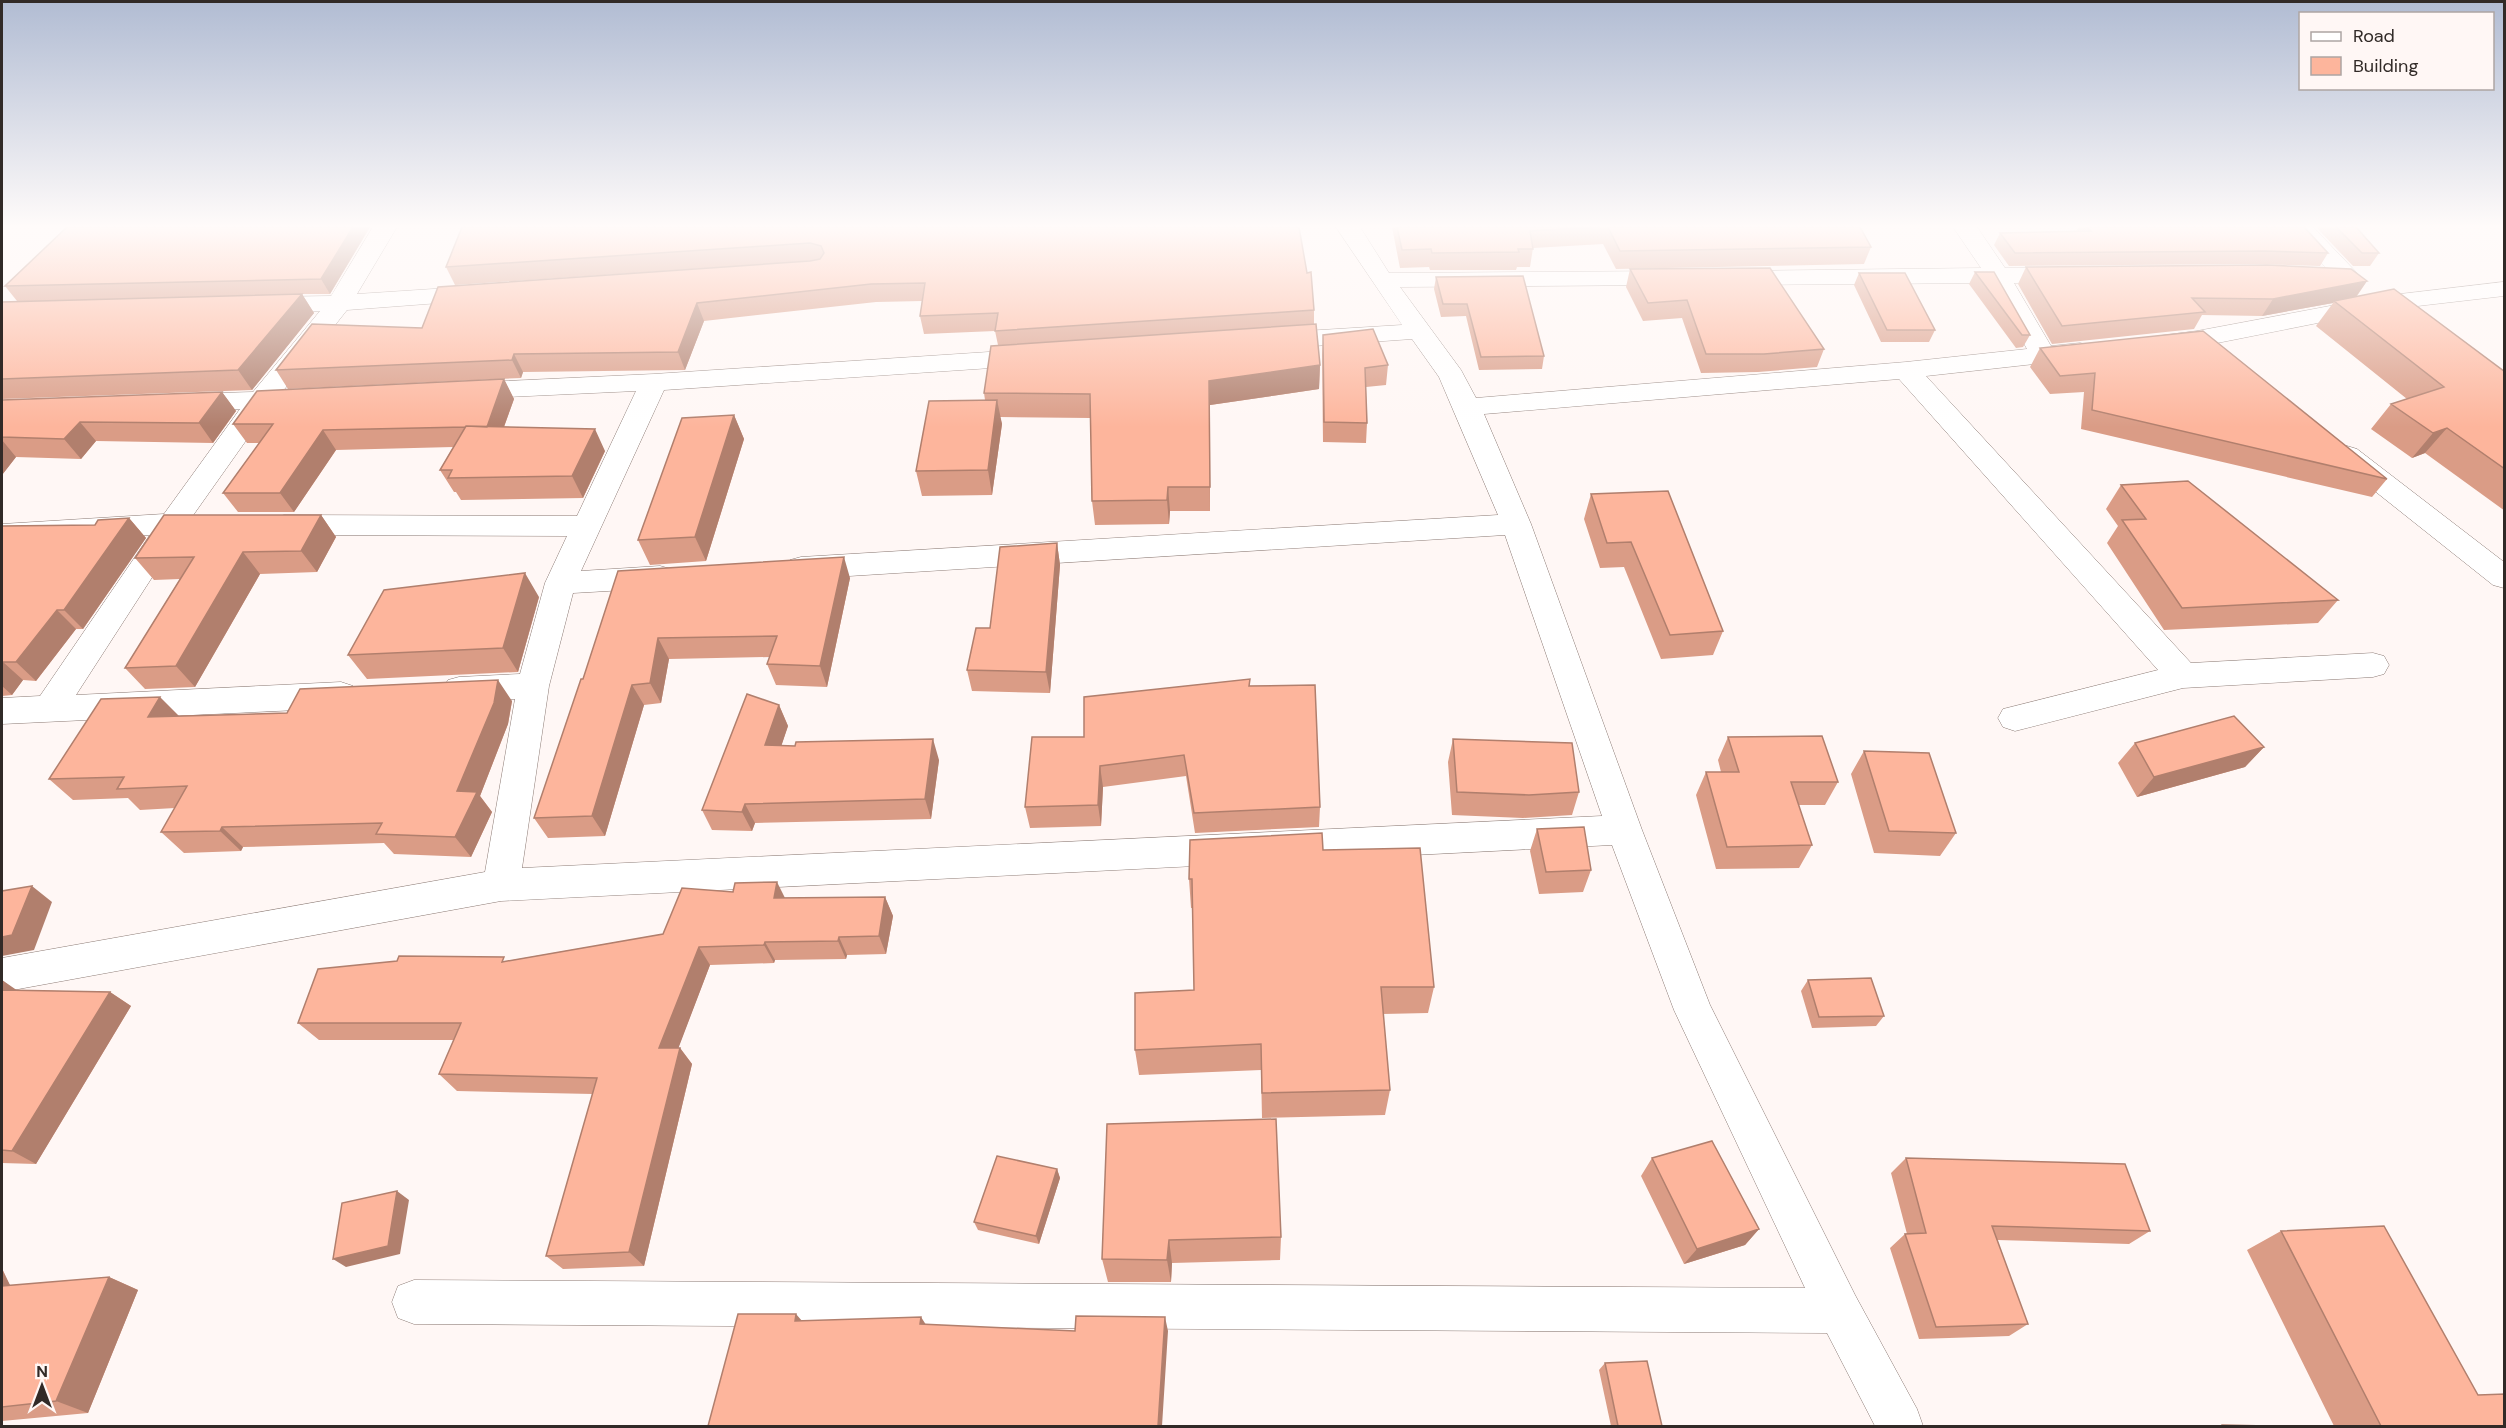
<svg xmlns="http://www.w3.org/2000/svg" width="2506" height="1428" font-family="'DM Sans',sans-serif">
  <style>
    .lines { fill: none; stroke-linecap: round; stroke-linejoin: round }
    .minor-casing { stroke: #8b7a74; stroke-width: 1 }
    .minor { fill: #fff; fill-rule: evenodd }
    .wall { fill: #da9c86 }
    .shaded-wall { fill: #b17f6d }
    .building { fill: #fdb59c; stroke: #b17f6d; stroke-width: 1.5 }
  </style>
  <rect width="100%" height="100%" fill="#fff7f5"/>
  <g class="lines">
    <defs>
      <path id="minor" d="M 373,227 L 397,227 L 357,294 L 479,286 L 488,288 L 491,293 L 488,298 L 479,300 L 347,310 L 279,396 L 281,400 L 277,406 L 269,408 L 182,531 L 76,695 L 341,682 L 353,686 L 357,695 L 353,704 L 341,708 L 2,724 L 2,698 L 40,696 L 150,535 L 2,544 L 2,524 L 164,514 L 240,409 L 183,412 L 173,409 L 170,403 L 173,397 L 183,394 L 253,392 L 320,311 L 264,311 L 255,309 L 252,304 L 255,299 L 264,297 L 331,296 Z
        M 1336,227 L 1360,227 L 1389,273 L 1672,271 L 1681,273 L 1684,278 L 1681,283 L 1672,285 L 1400,287 L 1461,370 L 1476,398 L 1906,362 L 2027,349 L 1990,283 L 1732,285 L 1723,283 L 1720,278 L 1723,273 L 1732,271 L 1981,268 L 1953,227 L 1977,227 L 2005,268 L 2068,268 L 2077,270 L 2080,275 L 2077,280 L 2068,282 L 2014,283 L 2051,346 L 2080,343 L 2089,345 L 2093,351 L 2089,357 L 2080,359 L 1926,376 L 2191,663 L 2373,653 L 2384,656 L 2389,665 L 2384,674 L 2373,677 L 2183,688 L 2015,731 L 2003,727 L 1998,718 L 2003,709 L 2158,670 L 1899,379 L 1484,414 L 1531,524 L 1642,830 L 1710,1005 L 1855,1295 L 1917,1409 L 1923,1426 L 1875,1426 L 1827,1333 L 414,1324 L 398,1318 L 392,1302 L 398,1286 L 414,1280 L 1805,1288 L 1674,1010 L 1612,845 L 501,901 L 2,992 L 2,958 L 485,872 L 515,699 L 459,701 L 448,698 L 443,689 L 448,680 L 459,677 L 520,674 L 545,583 L 567,536 L 284,535 L 274,532 L 269,525 L 274,518 L 284,515 L 577,516 L 636,391 L 463,399 L 454,397 L 450,391 L 454,385 L 463,383 L 654,374 L 1035,349 L 1044,351 L 1048,357 L 1044,363 L 1035,365 L 664,390 L 581,571 L 660,566 L 671,569 L 675,577 L 671,585 L 660,588 L 573,593 L 549,686 L 522,868 L 1602,816 L 1505,535 L 801,579 L 790,576 L 786,568 L 790,560 L 801,557 L 1498,515 L 1439,377 L 1412,339 L 1272,349 L 1263,346 L 1259,341 L 1263,336 L 1272,333 L 1402,325 Z
        M 2288,227 L 2313,227 L 2356,272 L 2359,277 L 2356,282 L 2347,284 L 2305,280 L 2302,275 L 2305,270 L 2326,268 Z
        M 2504,282 L 2504,296 L 2383,310 L 2197,347 L 2167,350 L 2158,348 L 2154,342 L 2158,336 L 2197,331 L 2383,296 Z
        M 2347,446 L 2357,449 L 2504,562 L 2504,588 L 2493,585 L 2337,461 L 2333,455 L 2337,449 Z"/>
    </defs>
    <!-- minor casing -->
    <use href="#minor" class="minor-casing"/>
    <!-- minor -->
    <use href="#minor" class="minor"/>
  </g>
  <!-- wall -->
  <path class="wall" d="M 370,227 L 330,294 L 302,294 L 314,313 L 252,390 L 2,399 L 2,302 L 17,301 L 5,286 Z
    M 462,227 L 1299,227 L 1307,273 L 1314,310 L 1314,324 L 1320,365 L 1319,389 L 1210,405 L 1210,511 L 1170,511 L 1169,524 L 1095,525 L 1092,501 L 1091,418 L 1000,417 L 1002,424 L 992,495 L 922,496 L 916,471 L 985,400 L 984,393 L 998,345 L 995,331 L 924,334 L 920,316 L 922,301 L 876,302 L 704,321 L 685,370 L 523,372 L 521,378 L 288,389 L 276,370 L 422,328 L 812,261 L 455,285 L 446,267 Z
    M 1392,227 L 1860,227 L 1871,247 L 1864,264 L 1616,269 L 1603,244 L 1533,248 L 1530,267 L 1517,267 L 1516,270 L 1430,270 L 1429,267 L 1400,268 Z
    M 2079,227 L 2304,227 L 2328,253 L 2320,266 L 2256,264 L 2009,266 L 1994,245 L 2000,233 L 2076,231 Z
    M 2316,227 L 2356,227 L 2379,253 L 2370,266 L 2353,266 Z
    M 2026,267 L 2367,281 L 2357,296 L 2505,372 L 2505,511 L 2425,453 L 2412,458 L 2371,429 L 2391,404 L 2407,399 L 2316,326 L 2333,303 L 2262,316 L 2202,315 L 2194,329 L 2052,344 L 2018,284 Z
    M 1630,269 L 1824,349 L 1817,367 L 1758,372 L 1701,373 L 1682,318 L 1643,321 L 1626,287 Z
    M 1975,272 L 2030,335 L 2023,347 L 2016,348 L 1969,284 Z
    M 1859,273 L 1935,330 L 1929,342 L 1881,342 L 1854,285 Z
    M 1436,277 L 1544,356 L 1542,369 L 1479,370 L 1466,316 L 1441,317 L 1434,289 Z
    M 1323,335 L 1388,365 L 1386,385 L 1366,387 L 1367,423 L 1366,443 L 1323,442 L 1322,355 Z
    M 2040,348 L 2387,479 L 2372,497 L 2081,429 L 2084,392 L 2050,394 L 2030,367 Z
    M 504,379 L 514,399 L 504,427 L 605,451 L 583,498 L 461,500 L 456,492 L 454,492 L 440,470 L 453,447 L 336,450 L 294,512 L 238,512 L 223,493 L 259,443 L 247,443 L 233,424 Z
    M 222,392 L 236,411 L 213,443 L 96,441 L 81,459 L 16,457 L 2,475 L 2,400 Z
    M 734,415 L 744,439 L 706,561 L 650,565 L 638,540 Z
    M 2121,485 L 2338,600 L 2318,623 L 2164,630 L 2107,543 L 2118,526 L 2106,509 Z
    M 1591,494 L 1723,631 L 1713,655 L 1661,659 L 1624,567 L 1600,568 L 1584,519 Z
    M 321,515 L 336,537 L 317,572 L 260,574 L 195,687 L 145,689 L 125,668 L 180,579 L 154,580 L 135,558 Z
    M 129,518 L 146,538 L 83,629 L 76,629 L 36,681 L 23,680 L 12,695 L 2,696 L 2,526 L 95,525 Z
    M 1057,543 L 1060,565 L 1050,693 L 972,691 L 967,670 Z
    M 618,571 L 850,578 L 827,687 L 776,685 L 767,664 L 770,657 L 669,659 L 661,703 L 644,705 L 605,836 L 548,838 L 534,818 L 583,679 Z
    M 539,597 L 518,672 L 367,679 L 348,655 Z
    M 1250,686 L 1320,807 L 1319,827 L 1195,833 L 1186,776 L 1103,787 L 1101,826 L 1030,828 L 1025,807 L 1084,737 Z
    M 512,701 L 508,724 L 480,796 L 492,812 L 471,857 L 394,854 L 384,843 L 243,847 L 241,851 L 184,853 L 161,832 L 175,808 L 140,810 L 128,798 L 73,800 L 49,779 L 178,716 L 287,713 Z
    M 779,705 L 788,726 L 781,746 L 939,760 L 931,819 L 755,823 L 752,831 L 712,830 L 702,810 Z
    M 1728,737 L 1838,782 L 1825,805 L 1798,805 L 1812,845 L 1799,868 L 1716,869 L 1696,795 L 1706,772 L 1721,772 L 1718,760 Z
    M 1453,739 L 1579,792 L 1572,815 L 1523,818 L 1452,815 L 1448,762 Z
    M 2135,743 L 2264,747 L 2245,767 L 2137,797 L 2118,763 Z
    M 1864,751 L 1956,833 L 1940,856 L 1874,853 L 1851,774 Z
    M 1537,829 L 1591,870 L 1583,892 L 1539,894 L 1530,851 Z
    M 1323,850 L 1434,987 L 1428,1013 L 1383,1014 L 1390,1090 L 1385,1115 L 1262,1118 L 1261,1070 L 1139,1075 L 1135,1050 L 1194,990 L 1193,908 L 1191,908 L 1189,879 Z
    M 885,897 L 893,916 L 886,954 L 847,955 L 846,959 L 775,960 L 774,963 L 710,965 L 678,1048 L 680,1048 L 692,1064 L 644,1266 L 563,1269 L 546,1256 L 593,1094 L 457,1091 L 439,1074 L 454,1040 L 319,1040 L 298,1023 L 507,961 L 663,934 L 785,898 Z
    M 2,980 L 15,990 L 110,992 L 131,1006 L 36,1164 L 2,1163 Z
    M 1808,980 L 1884,1016 L 1876,1026 L 1812,1028 L 1801,991 Z
    M 1107,1124 L 1281,1237 L 1280,1260 L 1172,1263 L 1171,1282 L 1108,1282 L 1102,1259 Z
    M 1652,1158 L 1759,1229 L 1745,1245 L 1684,1264 L 1641,1176 Z
    M 1906,1158 L 2150,1231 L 2129,1244 L 1997,1240 L 2028,1324 L 2009,1336 L 1919,1339 L 1890,1248 L 1905,1234 L 1907,1234 L 1891,1173 Z
    M 1057,1169 L 1060,1178 L 1039,1244 L 978,1230 L 974,1222 Z
    M 2281,1231 L 2478,1395 L 2505,1426 L 2334,1426 L 2247,1250 Z
    M 2,1268 L 10,1286 L 109,1277 L 138,1290 L 88,1413 L 2,1421 Z
    M 1605,1363 L 1662,1426 L 1611,1426 L 1599,1370 Z"/>
  <!-- shaded-wall -->
  <path class="shaded-wall" d="M 353,227 L 370,227 L 330,294 L 321,279 Z
    M 2367,281 L 2355,298 L 2334,301 L 2333,303 L 2262,316 L 2273,299 Z
    M 302,294 L 314,313 L 252,390 L 238,370 Z
    M 697,303 L 704,321 L 685,370 L 678,352 Z
    M 514,354 L 523,372 L 521,378 L 512,360 Z
    M 1320,365 L 1319,389 L 1210,405 L 1210,511 L 1209,381 Z
    M 504,379 L 514,399 L 497,446 L 487,427 Z
    M 222,392 L 236,411 L 213,443 L 199,423 Z
    M 997,400 L 1002,424 L 992,495 L 988,470 Z
    M 734,415 L 744,439 L 706,561 L 695,537 Z
    M 80,422 L 96,441 L 81,459 L 64,439 Z
    M 2447,428 L 2425,453 L 2412,458 L 2433,433 Z
    M 595,429 L 605,451 L 583,498 L 572,476 Z
    M 323,430 L 336,450 L 294,512 L 280,493 Z
    M 2,440 L 16,457 L 2,475 Z
    M 1168,487 L 1170,511 L 1169,524 L 1167,500 Z
    M 321,515 L 336,537 L 317,572 L 301,551 Z
    M 129,518 L 146,538 L 83,629 L 64,610 Z
    M 1057,543 L 1060,565 L 1050,693 L 1046,672 Z
    M 243,552 L 260,574 L 195,687 L 176,666 Z
    M 844,557 L 850,578 L 827,687 L 820,666 Z
    M 525,573 L 539,597 L 518,672 L 503,648 Z
    M 57,610 L 76,629 L 36,681 L 16,662 Z
    M 658,638 L 669,659 L 661,703 L 650,683 Z
    M 3,662 L 23,680 L 12,695 L 2,686 L 2,664 Z
    M 498,680 L 512,701 L 508,724 L 480,796 L 492,812 L 471,857 L 455,837 L 457,791 Z
    M 632,685 L 644,705 L 605,836 L 592,816 Z
    M 160,697 L 181,718 L 148,717 Z
    M 779,705 L 788,726 L 775,765 L 765,745 Z
    M 933,739 L 939,760 L 931,819 L 925,799 Z
    M 2264,747 L 2245,767 L 2137,797 L 2154,777 Z
    M 1100,766 L 1103,787 L 1101,826 L 1098,805 Z
    M 745,804 L 755,823 L 752,831 L 742,812 Z
    M 222,827 L 243,847 L 241,851 L 220,831 Z
    M 777,882 L 786,900 L 774,898 Z
    M 32,886 L 52,902 L 34,950 L 2,956 L 2,937 Z
    M 885,897 L 893,916 L 886,954 L 879,936 Z
    M 839,937 L 847,955 L 846,959 L 838,941 Z
    M 765,942 L 775,960 L 774,963 L 764,945 Z
    M 699,947 L 710,965 L 672,1065 L 659,1048 Z
    M 2,980 L 18,991 L 2,997 Z
    M 110,992 L 131,1006 L 36,1164 L 12,1151 Z
    M 680,1048 L 692,1064 L 644,1266 L 629,1252 Z
    M 1057,1169 L 1060,1178 L 1039,1244 L 1036,1236 Z
    M 397,1191 L 409,1200 L 400,1254 L 346,1267 L 333,1259 Z
    M 1759,1229 L 1745,1245 L 1684,1264 L 1697,1249 Z
    M 1169,1240 L 1172,1263 L 1171,1282 L 1167,1260 Z
    M 2,1269 L 18,1301 L 2,1295 Z
    M 109,1277 L 138,1290 L 88,1413 L 56,1401 Z
    M 796,1314 L 809,1329 L 795,1321 Z
    M 921,1317 L 930,1331 L 920,1324 Z
    M 1165,1317 L 1168,1331 L 1162,1426 L 1158,1426 Z"/>
  <!-- building -->
  <path class="building" d="M 67,227 L 353,227 L 321,279 L 5,286 Z
    M 462,227 L 1299,227 L 1307,273 L 1311,272 L 1314,310 L 995,331 L 998,313 L 920,316 L 925,283 L 871,284 L 697,303 L 678,352 L 514,354 L 512,360 L 276,370 L 312,324 L 422,328 L 438,287 L 810,261 L 820,259 L 824,253 L 821,246 L 810,243 L 446,267 Z
    M 1397,227 L 1600,227 L 1530,231 L 1533,249 L 1518,249 L 1519,252 L 1432,253 L 1431,249 L 1402,250 Z
    M 1608,227 L 1860,227 L 1871,247 L 1620,251 Z
    M 2087,227 L 2304,227 L 2328,253 L 2264,251 L 2015,253 L 2000,233 L 2091,231 Z
    M 2336,227 L 2356,227 L 2379,253 L 2362,253 Z
    M 2267,265 L 2351,269 L 2367,281 L 2273,299 L 2192,298 L 2205,312 L 2062,326 L 2026,267 Z
    M 1770,268 L 1824,349 L 1764,354 L 1706,354 L 1687,300 L 1648,303 L 1630,269 Z
    M 1975,272 L 1994,272 L 2030,335 L 2022,335 Z
    M 1859,273 L 1905,273 L 1935,330 L 1887,330 Z
    M 1523,276 L 1544,356 L 1481,357 L 1467,304 L 1443,304 L 1436,277 Z
    M 2394,289 L 2505,372 L 2505,469 L 2447,428 L 2433,433 L 2391,404 L 2444,387 L 2334,301 Z
    M 302,294 L 238,370 L 2,379 L 2,302 Z
    M 1316,324 L 1320,365 L 1209,381 L 1210,487 L 1168,487 L 1167,500 L 1092,501 L 1090,394 L 984,393 L 991,346 Z
    M 1373,329 L 1388,365 L 1365,368 L 1367,423 L 1324,422 L 1323,335 Z
    M 2203,331 L 2387,479 L 2092,410 L 2095,373 L 2060,376 L 2040,348 Z
    M 504,379 L 487,427 L 466,426 L 465,427 L 323,430 L 280,493 L 223,493 L 273,424 L 233,424 L 257,391 Z
    M 222,392 L 199,423 L 80,422 L 64,439 L 2,437 L 2,400 Z
    M 997,400 L 988,470 L 916,471 L 929,401 Z
    M 734,415 L 695,537 L 638,540 L 682,418 Z
    M 466,426 L 595,429 L 572,476 L 448,478 L 452,470 L 440,470 Z
    M 2188,481 L 2338,600 L 2182,608 L 2122,520 L 2146,519 L 2121,485 Z
    M 1668,491 L 1723,631 L 1670,635 L 1631,542 L 1607,543 L 1591,494 Z
    M 164,515 L 321,515 L 301,551 L 243,552 L 176,666 L 125,668 L 194,557 L 135,558 Z
    M 129,518 L 64,610 L 57,610 L 16,662 L 3,662 L 2,664 L 2,526 L 95,525 L 98,520 Z
    M 1057,543 L 1046,672 L 967,670 L 976,628 L 990,628 L 1000,547 Z
    M 844,557 L 820,666 L 767,664 L 777,636 L 658,638 L 650,683 L 632,685 L 592,816 L 534,818 L 581,679 L 583,679 L 618,571 Z
    M 525,573 L 503,648 L 348,655 L 384,590 Z
    M 1250,679 L 1249,686 L 1315,685 L 1320,807 L 1194,813 L 1184,755 L 1100,766 L 1098,805 L 1025,807 L 1032,737 L 1084,737 L 1084,697 Z
    M 498,680 L 494,703 L 457,791 L 477,792 L 455,837 L 376,834 L 382,823 L 222,827 L 220,831 L 161,832 L 187,786 L 117,789 L 124,777 L 49,779 L 101,699 L 160,697 L 148,717 L 287,713 L 300,689 Z
    M 747,694 L 779,705 L 765,745 L 795,746 L 796,742 L 933,739 L 925,799 L 745,804 L 742,812 L 702,810 Z
    M 2234,716 L 2264,747 L 2154,777 L 2135,743 Z
    M 1822,736 L 1838,782 L 1791,782 L 1812,845 L 1727,847 L 1706,772 L 1739,772 L 1728,737 Z
    M 1453,739 L 1572,743 L 1579,792 L 1529,795 L 1457,792 Z
    M 1864,751 L 1929,753 L 1956,833 L 1889,831 Z
    M 1584,827 L 1591,870 L 1546,872 L 1537,829 Z
    M 1322,833 L 1323,850 L 1420,848 L 1434,987 L 1381,987 L 1390,1090 L 1262,1093 L 1261,1044 L 1135,1050 L 1135,993 L 1194,990 L 1192,879 L 1189,879 L 1190,840 Z
    M 777,882 L 774,898 L 885,897 L 879,936 L 839,937 L 838,941 L 765,942 L 764,945 L 699,947 L 659,1048 L 680,1048 L 629,1252 L 546,1256 L 597,1078 L 439,1074 L 461,1023 L 298,1023 L 318,969 L 397,961 L 399,956 L 504,957 L 502,962 L 663,934 L 682,888 L 733,892 L 735,883 Z
    M 32,886 L 12,935 L 2,937 L 2,891 Z
    M 1871,978 L 1884,1016 L 1819,1017 L 1808,980 Z
    M 2,990 L 110,992 L 12,1151 L 2,1150 Z
    M 1276,1119 L 1281,1237 L 1169,1240 L 1167,1260 L 1102,1259 L 1107,1124 Z
    M 1712,1141 L 1759,1229 L 1697,1249 L 1652,1158 Z
    M 997,1156 L 1057,1169 L 1036,1236 L 974,1222 Z
    M 1906,1158 L 2125,1164 L 2150,1231 L 1992,1226 L 2028,1324 L 1936,1327 L 1905,1234 L 1926,1233 Z
    M 397,1191 L 388,1246 L 333,1259 L 342,1203 Z
    M 2384,1226 L 2478,1395 L 2505,1394 L 2505,1426 L 2381,1426 L 2281,1231 Z
    M 109,1277 L 56,1401 L 2,1407 L 2,1286 Z
    M 738,1314 L 796,1314 L 795,1321 L 921,1317 L 920,1324 L 1075,1331 L 1076,1316 L 1165,1317 L 1158,1426 L 708,1426 Z
    M 1647,1361 L 1662,1426 L 1618,1426 L 1605,1363 Z
    M 2222,1425 L 2268,1426 L 2222,1426 Z"/>
  <!-- sky -->
  <linearGradient id="sky" x2="0" y2="1"><stop stop-color="#b1bcd3"/><stop offset="0.53" stop-color="#fffbfa"/><stop offset="1" stop-color="#fffbfa" stop-opacity="0"/></linearGradient>
  <rect width="2506" height="427" fill="url(#sky)"/>
  <!-- border -->
  <rect width="2506" height="1428" fill="none" stroke="#312a27" stroke-width="6"/>
  <!-- legend -->
  <rect x="2299" y="12" width="195" height="78" fill="#fff7f5" stroke="#ada5a3" stroke-width="1.5"/>
  <rect x="2311" y="32" width="30" height="9" fill="#ffffff" stroke="#ada5a3" stroke-width="1.5"/>
  <text x="2353" y="42" font-size="18" fill="#312a27">Road</text>
  <rect x="2311" y="57" width="30" height="18" fill="#fdb59c" stroke="#ada5a3" stroke-width="1.5"/>
  <text x="2353" y="72" font-size="18" fill="#312a27">Building</text>
  <!-- north arrow -->
  <g transform="translate(42 1386)" stroke="#fff7f5" stroke-width="4.5" paint-order="stroke">
  <path d="M0-4.5L10 22L0 15L-10 22Z" fill="#312a27"/>
  <text y="-9" font-size="16" font-weight="bold" text-anchor="middle" fill="#312a27">N</text>
  </g>
</svg>
